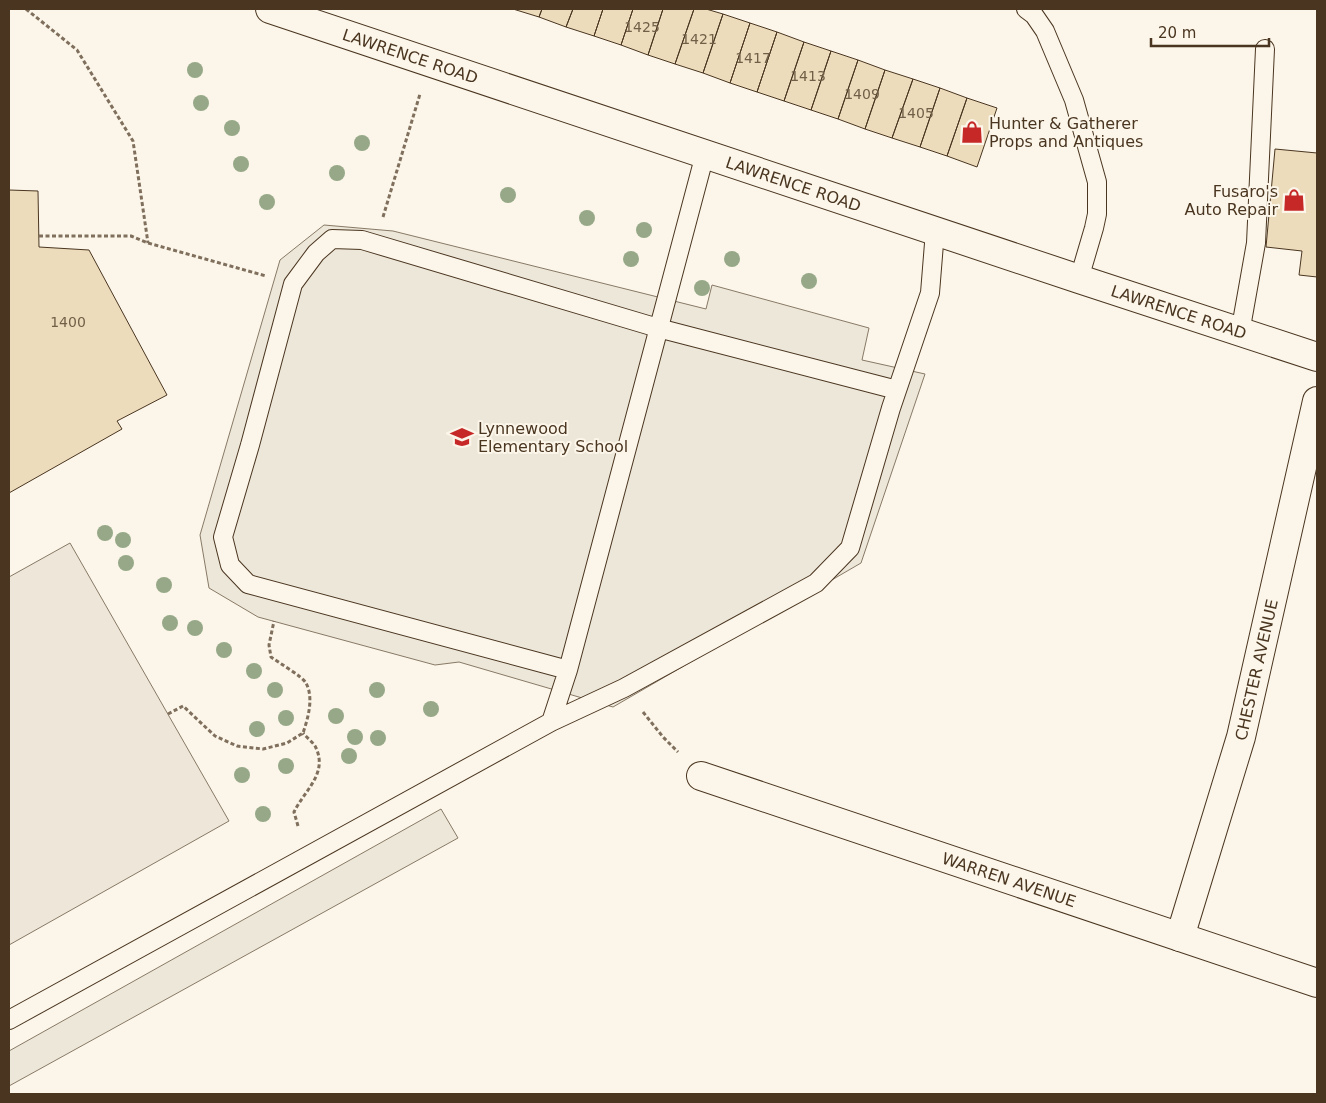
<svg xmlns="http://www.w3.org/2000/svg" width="1326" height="1103" font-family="'DejaVu Sans',sans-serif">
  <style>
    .green { fill: #ede6d9; stroke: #887966 }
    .parking { fill: #ede7d9; stroke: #887966 }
    .building { fill: #ecdcbc; stroke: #4a3520 }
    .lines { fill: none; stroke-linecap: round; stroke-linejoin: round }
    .lane-casing { stroke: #4a3520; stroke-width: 20 }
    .street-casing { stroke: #4a3520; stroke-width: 30 }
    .secondary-casing { stroke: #4a3520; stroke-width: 30 }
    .path { stroke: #7f6f5c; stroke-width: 3; stroke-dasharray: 4 2.5; stroke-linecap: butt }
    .lane { stroke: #fbf6e9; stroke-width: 18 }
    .street { stroke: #fbf6e9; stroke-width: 28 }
    .secondary { stroke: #fbf6e9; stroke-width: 28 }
    .tree { fill: #96a887 }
    .labels { text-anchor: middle; stroke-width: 4; stroke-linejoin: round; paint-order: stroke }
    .number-label { font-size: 14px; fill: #725f47 }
    .street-label { font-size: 16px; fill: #4a3520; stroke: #fbf6e9 }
    .poi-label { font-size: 16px; fill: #4a3520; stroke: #fbf6e9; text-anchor: start }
  </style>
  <rect width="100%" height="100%" fill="#fbf6e9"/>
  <!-- green -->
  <path class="green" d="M 70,543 L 229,821 L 9,945 L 9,577 Z"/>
  <!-- parking -->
  <path class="parking" d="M 324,225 L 393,231 L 706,309 L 712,285 L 869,328 L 862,360 L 925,374 L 861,563 L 613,707 L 459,662 L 435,665 L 258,617 L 209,588 L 200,535 L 280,260 Z
    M 441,809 L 458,838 L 9,1086 L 9,1051 Z"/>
  <!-- building -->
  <path class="building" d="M 513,9 L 542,9 L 539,17 Z
    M 542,9 L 573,9 L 566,27 L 539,17 Z
    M 573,9 L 603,9 L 594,36 L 566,27 Z
    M 603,9 L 633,9 L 621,45 L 594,36 Z
    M 633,9 L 663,9 L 648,55 L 621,45 Z
    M 663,9 L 694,9 L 675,64 L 648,55 Z
    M 694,9 L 706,9 L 723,14 L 703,73 L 675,64 Z
    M 723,14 L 750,23 L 730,83 L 703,73 Z
    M 750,23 L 777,32 L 757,92 L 730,83 Z
    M 777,32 L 804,42 L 784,101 L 757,92 Z
    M 804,42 L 831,51 L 811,110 L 784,101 Z
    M 831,51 L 858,60 L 838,119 L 811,110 Z
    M 858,60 L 885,70 L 865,129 L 838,119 Z
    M 885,70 L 913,79 L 892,138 L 865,129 Z
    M 913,79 L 940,88 L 920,147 L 892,138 Z
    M 940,88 L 967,98 L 947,156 L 920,147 Z
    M 967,98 L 997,108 L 977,167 L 947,156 Z
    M 1275,149 L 1317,153 L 1317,277 L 1299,275 L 1302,251 L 1266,247 Z
    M 9,190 L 38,191 L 39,247 L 89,250 L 167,395 L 117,421 L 122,429 L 9,493 Z"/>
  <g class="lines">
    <defs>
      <path id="lane" d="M 1026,9 L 1034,15 L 1045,31 L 1074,100 L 1097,182 L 1097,214 L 1094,228 L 1079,279
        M 1240,333 L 1256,243 L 1265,49
        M 568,670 L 248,584 L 230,565 L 223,537 L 250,445 L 293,284 L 316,253 L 332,239 L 362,240 L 658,328 L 897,390
        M 551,722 L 568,670 L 705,154
        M 9,1020 L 551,722 L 624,688 L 816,583 L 850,548 L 891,408 L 930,293 L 935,231"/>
      <g id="street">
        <path id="s1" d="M 701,776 L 1317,983"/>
        <path id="s2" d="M 1180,937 L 1241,737 L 1317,401"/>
      </g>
      <g id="secondary">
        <path id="s3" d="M 270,9 L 1079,279 L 1317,357"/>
      </g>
    </defs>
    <!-- lane casing -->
    <use href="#lane" class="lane-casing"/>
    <!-- street casing -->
    <use href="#street" class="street-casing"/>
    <!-- secondary casing -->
    <use href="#secondary" class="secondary-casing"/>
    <!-- path -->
    <path class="path" d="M 26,9 L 77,50 L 133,141 L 148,243
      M 383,217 L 420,94
      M 39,236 L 131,236 L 148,243 L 266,276
      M 643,712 L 663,737 L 678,752
      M 168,714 L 183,706 L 215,736 L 237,746 L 263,749 L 287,743 L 303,733 C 308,718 314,698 306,683 C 302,676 279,663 271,657 L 269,645 L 274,621
      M 298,826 L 294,812 C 304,791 328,774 316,748 C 314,743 307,738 303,733"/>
    <!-- lane -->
    <use href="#lane" class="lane"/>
    <!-- street -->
    <use href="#street" class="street"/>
    <!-- secondary -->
    <use href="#secondary" class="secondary"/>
  </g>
  <!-- trees -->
  <g class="tree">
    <circle cx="195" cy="70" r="8"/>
    <circle cx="201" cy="103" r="8"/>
    <circle cx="232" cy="128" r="8"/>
    <circle cx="362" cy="143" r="8"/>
    <circle cx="241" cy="164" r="8"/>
    <circle cx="337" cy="173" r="8"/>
    <circle cx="508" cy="195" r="8"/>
    <circle cx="267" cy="202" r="8"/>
    <circle cx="587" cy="218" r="8"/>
    <circle cx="644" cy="230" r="8"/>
    <circle cx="631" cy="259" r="8"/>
    <circle cx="732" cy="259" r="8"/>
    <circle cx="809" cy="281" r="8"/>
    <circle cx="702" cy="288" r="8"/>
    <circle cx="105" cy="533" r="8"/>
    <circle cx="123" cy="540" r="8"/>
    <circle cx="126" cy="563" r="8"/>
    <circle cx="164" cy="585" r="8"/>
    <circle cx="170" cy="623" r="8"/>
    <circle cx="195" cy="628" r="8"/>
    <circle cx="224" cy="650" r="8"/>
    <circle cx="254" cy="671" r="8"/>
    <circle cx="275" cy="690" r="8"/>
    <circle cx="377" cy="690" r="8"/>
    <circle cx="431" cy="709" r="8"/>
    <circle cx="336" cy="716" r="8"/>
    <circle cx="286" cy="718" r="8"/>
    <circle cx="257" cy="729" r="8"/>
    <circle cx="355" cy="737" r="8"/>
    <circle cx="378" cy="738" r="8"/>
    <circle cx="349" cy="756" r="8"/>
    <circle cx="286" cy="766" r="8"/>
    <circle cx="242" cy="775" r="8"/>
    <circle cx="263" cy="814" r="8"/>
  </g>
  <!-- icons -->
  <defs>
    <symbol id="shop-bare" viewBox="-9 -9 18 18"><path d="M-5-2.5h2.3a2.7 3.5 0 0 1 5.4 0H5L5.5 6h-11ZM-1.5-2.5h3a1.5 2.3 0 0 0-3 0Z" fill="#c62828" stroke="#fbf6e9" stroke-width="2.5" paint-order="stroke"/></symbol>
    <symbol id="school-bare" viewBox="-9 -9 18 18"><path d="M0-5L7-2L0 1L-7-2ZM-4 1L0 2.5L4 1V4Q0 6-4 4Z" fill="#c62828" stroke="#fbf6e9" stroke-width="2.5" paint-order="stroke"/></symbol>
  </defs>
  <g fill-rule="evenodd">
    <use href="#shop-bare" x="956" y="116" width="32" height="32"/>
    <use href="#shop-bare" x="1278" y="184" width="32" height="32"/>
    <use href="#school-bare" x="446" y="421" width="32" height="32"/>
  </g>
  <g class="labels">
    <!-- number labels -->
    <g class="number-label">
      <text x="642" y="32">1425</text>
      <text x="699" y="44">1421</text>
      <text x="753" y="63">1417</text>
      <text x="808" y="81">1413</text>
      <text x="862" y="99">1409</text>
      <text x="916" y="118">1405</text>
      <text x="68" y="327">1400</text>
    </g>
    <!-- street labels -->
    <g class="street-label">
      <text dy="6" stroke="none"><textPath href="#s3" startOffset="148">LAWRENCE ROAD</textPath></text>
      <text dy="6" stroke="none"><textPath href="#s3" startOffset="552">LAWRENCE ROAD</textPath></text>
      <text dy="6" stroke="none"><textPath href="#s3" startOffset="958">LAWRENCE ROAD</textPath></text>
      <text dy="6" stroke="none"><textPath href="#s2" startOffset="278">CHESTER AVENUE</textPath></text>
      <text dy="6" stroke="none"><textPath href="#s1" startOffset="325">WARREN AVENUE</textPath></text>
    </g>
    <!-- poi labels -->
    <g class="poi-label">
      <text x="989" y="129">Hunter &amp; Gatherer<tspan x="989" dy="18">Props and Antiques</tspan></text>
      <text x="1278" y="197" text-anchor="end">Fusaro's<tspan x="1278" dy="18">Auto Repair</tspan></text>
      <text x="478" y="434">Lynnewood<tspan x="478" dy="18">Elementary School</tspan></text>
    </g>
  </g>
  <!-- border -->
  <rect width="1326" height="1103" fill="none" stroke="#4a3520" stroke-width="20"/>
  <!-- scale -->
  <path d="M1151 38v8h118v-8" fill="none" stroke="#4a3520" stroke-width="2.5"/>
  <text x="1158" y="38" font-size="15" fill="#4a3520" stroke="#fbf6e9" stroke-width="4" paint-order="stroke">20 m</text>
</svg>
